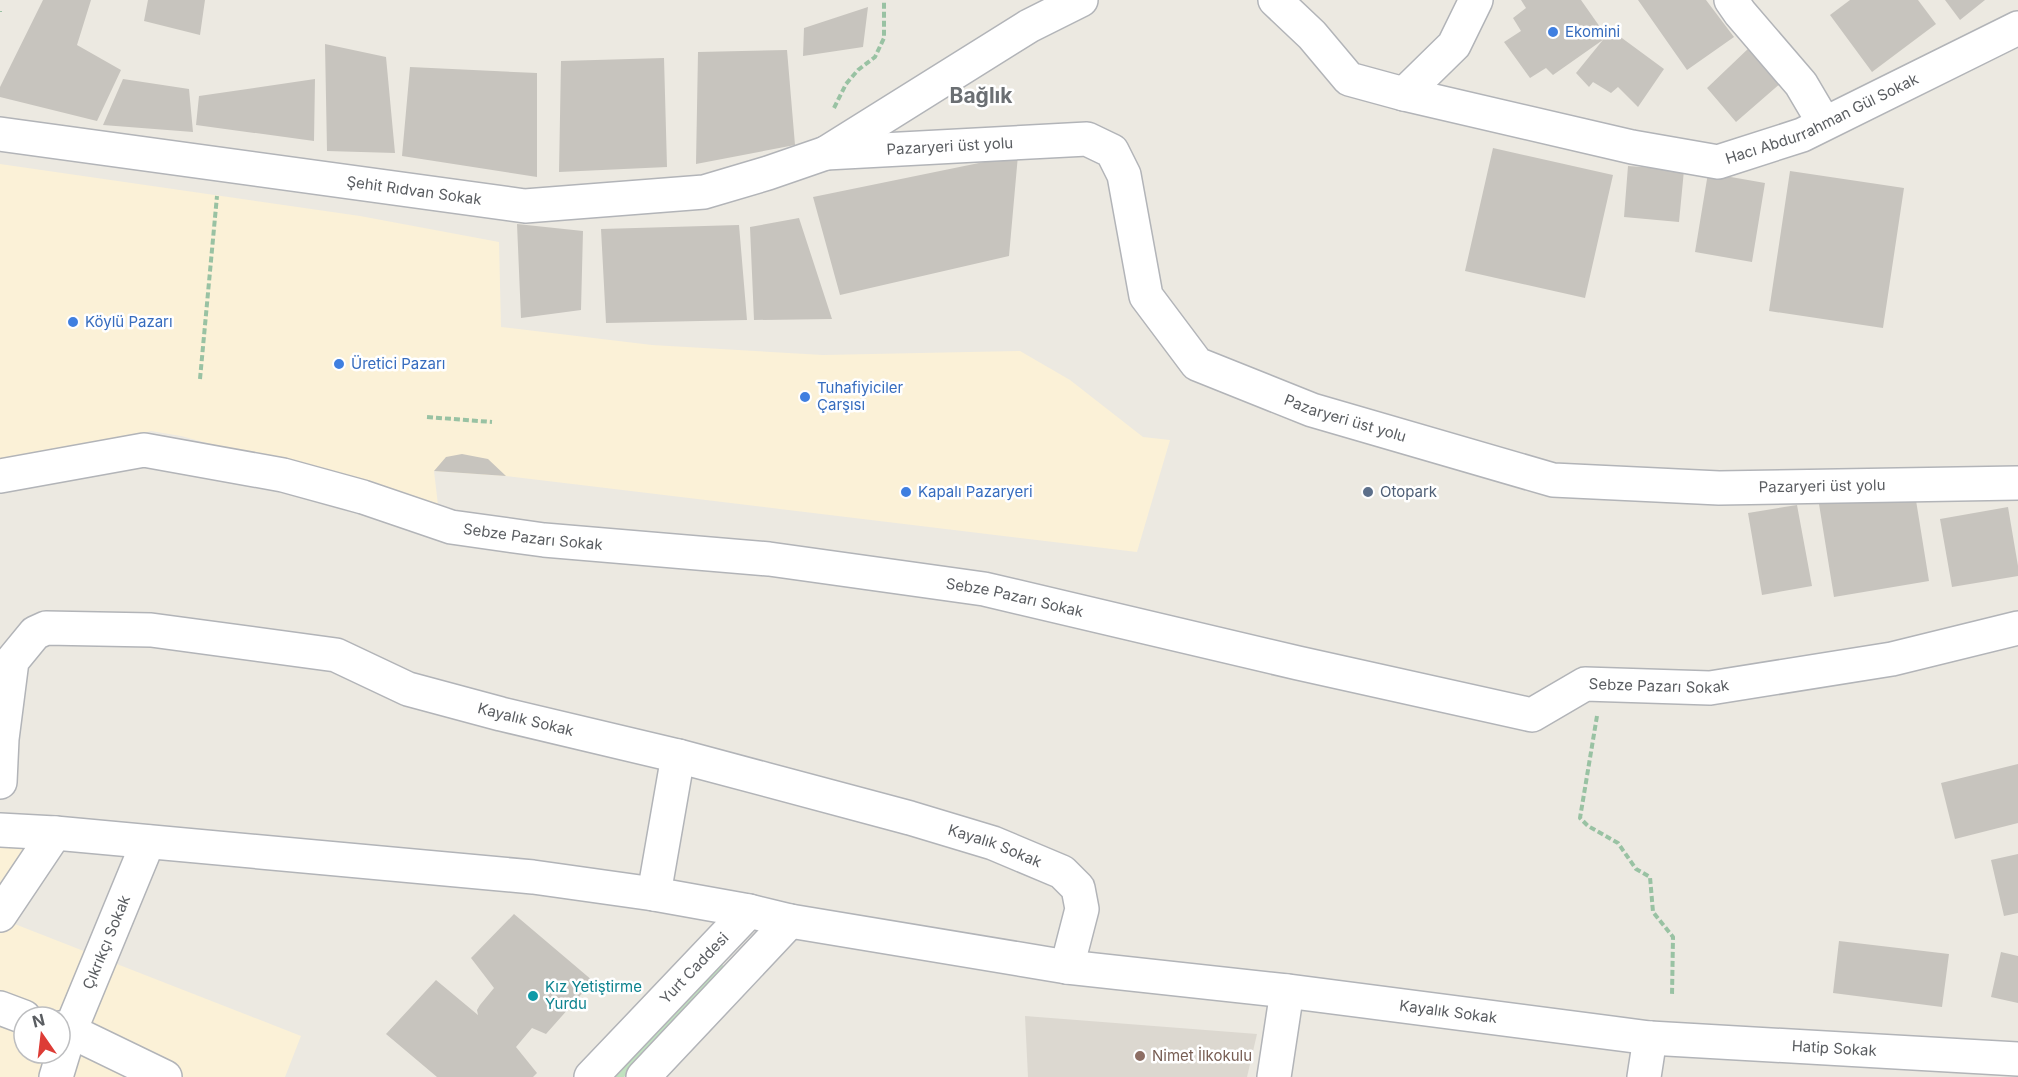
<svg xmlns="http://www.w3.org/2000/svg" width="2018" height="1077" font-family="Inter,sans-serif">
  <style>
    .commercial { fill: #fbf1d7; fill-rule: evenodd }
    .education { fill: #dcd8d0 }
    .green { fill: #c0e2bf }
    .building { fill: #c7c4be }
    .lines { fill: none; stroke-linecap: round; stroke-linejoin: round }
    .minor-casing { stroke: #b2b4b8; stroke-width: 36 }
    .tertiary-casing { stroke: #b2b4b8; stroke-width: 36 }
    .path { stroke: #99c2a3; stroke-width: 4; stroke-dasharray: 6 3; stroke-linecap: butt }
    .minor { stroke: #fff; stroke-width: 33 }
    .tertiary { stroke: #fff; stroke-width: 33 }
    .shop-dot { fill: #3f7fe0; stroke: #fff; stroke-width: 2 }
    .service-dot { fill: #5c6f8a; stroke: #fff; stroke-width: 2 }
    .culture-dot { fill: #0f9aa8; stroke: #fff; stroke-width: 2 }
    .education-dot { fill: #8d6e63; stroke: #fff; stroke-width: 2 }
    .labels { text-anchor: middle; stroke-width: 5; stroke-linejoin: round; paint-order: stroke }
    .shop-label { font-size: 15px; fill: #366cbe; stroke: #fff; text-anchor: start }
    .street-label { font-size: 15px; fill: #5a5d61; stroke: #fff }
    .service-label { font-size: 15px; fill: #4e5e75; stroke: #fff; text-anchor: start }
    .culture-label { font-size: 15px; fill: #0d838f; stroke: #fff; text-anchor: start }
    .education-label { font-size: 15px; fill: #785e54; stroke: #fff; text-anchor: start }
    .district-label { font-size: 21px; font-weight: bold; fill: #6b6f73; stroke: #fff }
  </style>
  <rect width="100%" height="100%" fill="#ece9e1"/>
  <!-- commercial -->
  <path class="commercial" d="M 0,164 L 360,216 L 499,242 L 501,327 L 652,345 L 823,355 L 1020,351 L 1070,380 L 1143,437 L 1170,440 L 1137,552 L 506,476 L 434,471 L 438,505 L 181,436 L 151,431 L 113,442 L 0,465 Z
    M 0,840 L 57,842 L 7,921 L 301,1036 L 285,1077 L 0,1077 ZM 24,1017 L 60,1017 L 60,1053 L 24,1053 Z"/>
  <!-- education -->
  <path class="education" d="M 1025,1016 L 1257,1034 L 1247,1077 L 1028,1077 Z"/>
  <!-- green -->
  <path class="green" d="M 721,964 L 727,969 L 624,1077 L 612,1077 Z"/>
  <!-- building -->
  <path class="building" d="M 43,0 L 91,0 L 77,45 L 121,70 L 97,121 L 0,97 L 0,87 Z
    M 148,0 L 205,0 L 200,35 L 144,21 Z
    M 1521,0 L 1581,0 L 1607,37 L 1553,75 L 1546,68 L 1530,78 L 1504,42 L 1521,31 L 1513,18 L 1526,8 Z
    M 1638,0 L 1706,0 L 1734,37 L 1687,70 Z
    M 1850,0 L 1918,0 L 1936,24 L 1872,72 L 1830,15 Z
    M 1945,0 L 1985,0 L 1960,20 Z
    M 868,7 L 863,47 L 803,56 L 804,28 Z
    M 1611,30 L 1664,69 L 1638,107 L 1618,87 L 1611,93 L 1593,82 L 1589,87 L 1576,73 Z
    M 325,44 L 386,57 L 395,153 L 327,151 Z
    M 1751,46 L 1782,82 L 1736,122 L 1707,88 Z
    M 787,50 L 795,145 L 696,164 L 698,52 Z
    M 664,58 L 667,167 L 559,172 L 561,61 Z
    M 410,67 L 537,73 L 537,177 L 402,156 Z
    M 123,79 L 189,89 L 193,132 L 103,125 Z
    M 315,79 L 314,141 L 196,125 L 199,96 Z
    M 1493,148 L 1613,175 L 1585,298 L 1465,271 Z
    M 1018,155 L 1009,256 L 840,295 L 813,197 Z
    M 1628,166 L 1684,170 L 1679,222 L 1624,217 Z
    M 1790,171 L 1904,188 L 1883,328 L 1769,311 Z
    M 1708,173 L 1765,183 L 1752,262 L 1695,252 Z
    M 799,218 L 832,319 L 754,320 L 750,227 Z
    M 517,224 L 583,231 L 581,310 L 521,318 Z
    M 739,225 L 747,320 L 606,323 L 601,229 Z
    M 462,454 L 488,459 L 506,476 L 434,471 L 446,457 Z
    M 1914,488 L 1929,581 L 1834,597 L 1819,504 Z
    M 1797,505 L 1812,586 L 1762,595 L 1748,513 Z
    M 2008,507 L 2018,566 L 2018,576 L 1952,587 L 1940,519 Z
    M 2018,764 L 2018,823 L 1955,839 L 1941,783 Z
    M 2018,854 L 2018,913 L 2004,916 L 1991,860 Z
    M 514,914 L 593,981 L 546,1034 L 532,1028 L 516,1047 L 537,1073 L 533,1077 L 437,1077 L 386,1034 L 436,980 L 478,1015 L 477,1010 L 480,1005 L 494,988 L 471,958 Z
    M 1839,941 L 1949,954 L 1942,1007 L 1833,993 Z
    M 2001,952 L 2018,956 L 2018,1003 L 1991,997 Z"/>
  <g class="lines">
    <defs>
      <g id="minor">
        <path d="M 1731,0 L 1740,13 L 1801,84 L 1824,123"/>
        <path id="s1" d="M 1404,94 L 1632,147 L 1718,162 L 1802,135 L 2018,28"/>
        <path id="s2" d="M 826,153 L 1087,139 L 1112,151 L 1124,175 L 1146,296 L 1197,364 L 1312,410 L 1553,480 L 1719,488 L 2018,483"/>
        <path id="s3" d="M 0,476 L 144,450 L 283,475 L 363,497 L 451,527 L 544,540 L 769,559 L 984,589 L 1298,663 L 1532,715 L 1585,684 L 1710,688 L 1892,659 L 2018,628"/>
        <path id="s4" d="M 0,782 L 2,739 L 12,661 L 35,633 L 46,628 L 151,630 L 336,655 L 408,689 L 501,714 L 678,756 L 910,818 L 993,843 L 1062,872 L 1078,888 L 1082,909 L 1067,967"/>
        <path d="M 0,830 L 55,833 L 533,877 L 654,894 L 749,911"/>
        <path d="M 654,894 L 678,756"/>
        <path d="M 0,915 L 55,833"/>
        <path d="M 0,1008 L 24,1017"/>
        <path d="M 60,1028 L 70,1031 L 165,1077"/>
        <path id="s5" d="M 56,1077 L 70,1031 L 148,842"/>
        <path d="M 1274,1077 L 1287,991"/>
        <path d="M 1644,1077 L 1650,1038"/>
      </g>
      <g id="tertiary">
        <path d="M 1275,0 L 1312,35 L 1349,79 L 1404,94 L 1454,45 L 1476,0"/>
        <path id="s6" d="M 0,134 L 525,206 L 704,192 L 768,173 L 826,153 L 1029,26 L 1081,0"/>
        <path id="s7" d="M 591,1077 L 749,911 L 790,921 L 1067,967 L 1287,991 L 1650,1038 L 2018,1059"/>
        <path d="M 643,1077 L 790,921"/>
      </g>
    </defs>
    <!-- minor casing -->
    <use href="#minor" class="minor-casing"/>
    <!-- tertiary casing -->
    <use href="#tertiary" class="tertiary-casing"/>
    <!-- path -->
    <path class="path" d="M 0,11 L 0,12
      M 834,108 L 846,84 L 858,70 L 875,57 L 884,38 L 884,0
      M 200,379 L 217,196
      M 427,417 L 492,422
      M 1597,716 L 1580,818 L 1588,826 L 1618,843 L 1636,869 L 1650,877 L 1653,912 L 1673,937 L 1672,996"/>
    <!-- minor -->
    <use href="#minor" class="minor"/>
    <!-- tertiary -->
    <use href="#tertiary" class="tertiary"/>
  </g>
  <!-- markers -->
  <g class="shop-dot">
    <circle cx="1553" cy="32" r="6"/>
    <circle cx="73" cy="322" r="6"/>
    <circle cx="339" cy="364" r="6"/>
    <circle cx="805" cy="397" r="6"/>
    <circle cx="906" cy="492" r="6"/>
  </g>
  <circle class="service-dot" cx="1368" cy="492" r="6"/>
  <circle class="culture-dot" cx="533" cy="996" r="6"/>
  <circle class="education-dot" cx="1140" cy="1056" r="6"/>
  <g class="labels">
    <!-- shop labels -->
    <g class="shop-label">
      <text x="1565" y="37">Ekomini</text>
      <text x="85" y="327">Köylü Pazarı</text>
      <text x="351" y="369">Üretici Pazarı</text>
      <text x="817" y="393">Tuhafiyiciler<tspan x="817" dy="17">Çarşısı</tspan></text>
      <text x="918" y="497">Kapalı Pazaryeri</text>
    </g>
    <!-- street labels -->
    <g class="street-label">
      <text dy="5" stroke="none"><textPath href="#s1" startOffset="434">Hacı Abdurrahman Gül Sokak</textPath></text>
      <text dy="5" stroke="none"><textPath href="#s2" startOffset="124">Pazaryeri üst yolu</textPath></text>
      <text dy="5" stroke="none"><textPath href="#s6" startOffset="418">Şehit Rıdvan Sokak</textPath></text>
      <text dy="5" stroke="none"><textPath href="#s2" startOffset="682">Pazaryeri üst yolu</textPath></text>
      <text dy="5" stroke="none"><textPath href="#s2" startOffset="1168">Pazaryeri üst yolu</textPath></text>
      <text dy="5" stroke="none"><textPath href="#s3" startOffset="546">Sebze Pazarı Sokak</textPath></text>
      <text dy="5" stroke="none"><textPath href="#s3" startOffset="1032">Sebze Pazarı Sokak</textPath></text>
      <text dy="5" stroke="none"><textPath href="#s3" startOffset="1698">Sebze Pazarı Sokak</textPath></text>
      <text dy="5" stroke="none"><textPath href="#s4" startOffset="663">Kayalık Sokak</textPath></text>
      <text dy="5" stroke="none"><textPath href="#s4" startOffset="1149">Kayalık Sokak</textPath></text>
      <text dy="5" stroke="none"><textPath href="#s5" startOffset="144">Çıkrıkçı Sokak</textPath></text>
      <text dy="5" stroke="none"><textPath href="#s7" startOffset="150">Yurt Caddesi</textPath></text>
      <text dy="5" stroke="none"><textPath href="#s7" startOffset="936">Kayalık Sokak</textPath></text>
      <text dy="5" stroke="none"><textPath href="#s7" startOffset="1324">Hatip Sokak</textPath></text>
    </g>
    <!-- service labels -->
    <g class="service-label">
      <text x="1380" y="497">Otopark</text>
    </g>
    <!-- culture labels -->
    <g class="culture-label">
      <text x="545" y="992">Kız Yetiştirme<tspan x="545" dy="17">Yurdu</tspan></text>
    </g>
    <!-- education labels -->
    <g class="education-label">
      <text x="1152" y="1061">Nimet İlkokulu</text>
    </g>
    <!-- district labels -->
    <g class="district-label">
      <text x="981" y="103">Bağlık</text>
    </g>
  </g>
  <!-- north arrow -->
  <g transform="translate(42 1035) rotate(346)"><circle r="28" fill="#ffffff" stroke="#bdbec0" stroke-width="1.5"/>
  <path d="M0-4.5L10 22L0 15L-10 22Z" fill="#dd3c36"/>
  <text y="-9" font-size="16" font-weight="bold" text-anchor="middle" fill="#5a5d61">N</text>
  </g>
</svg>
